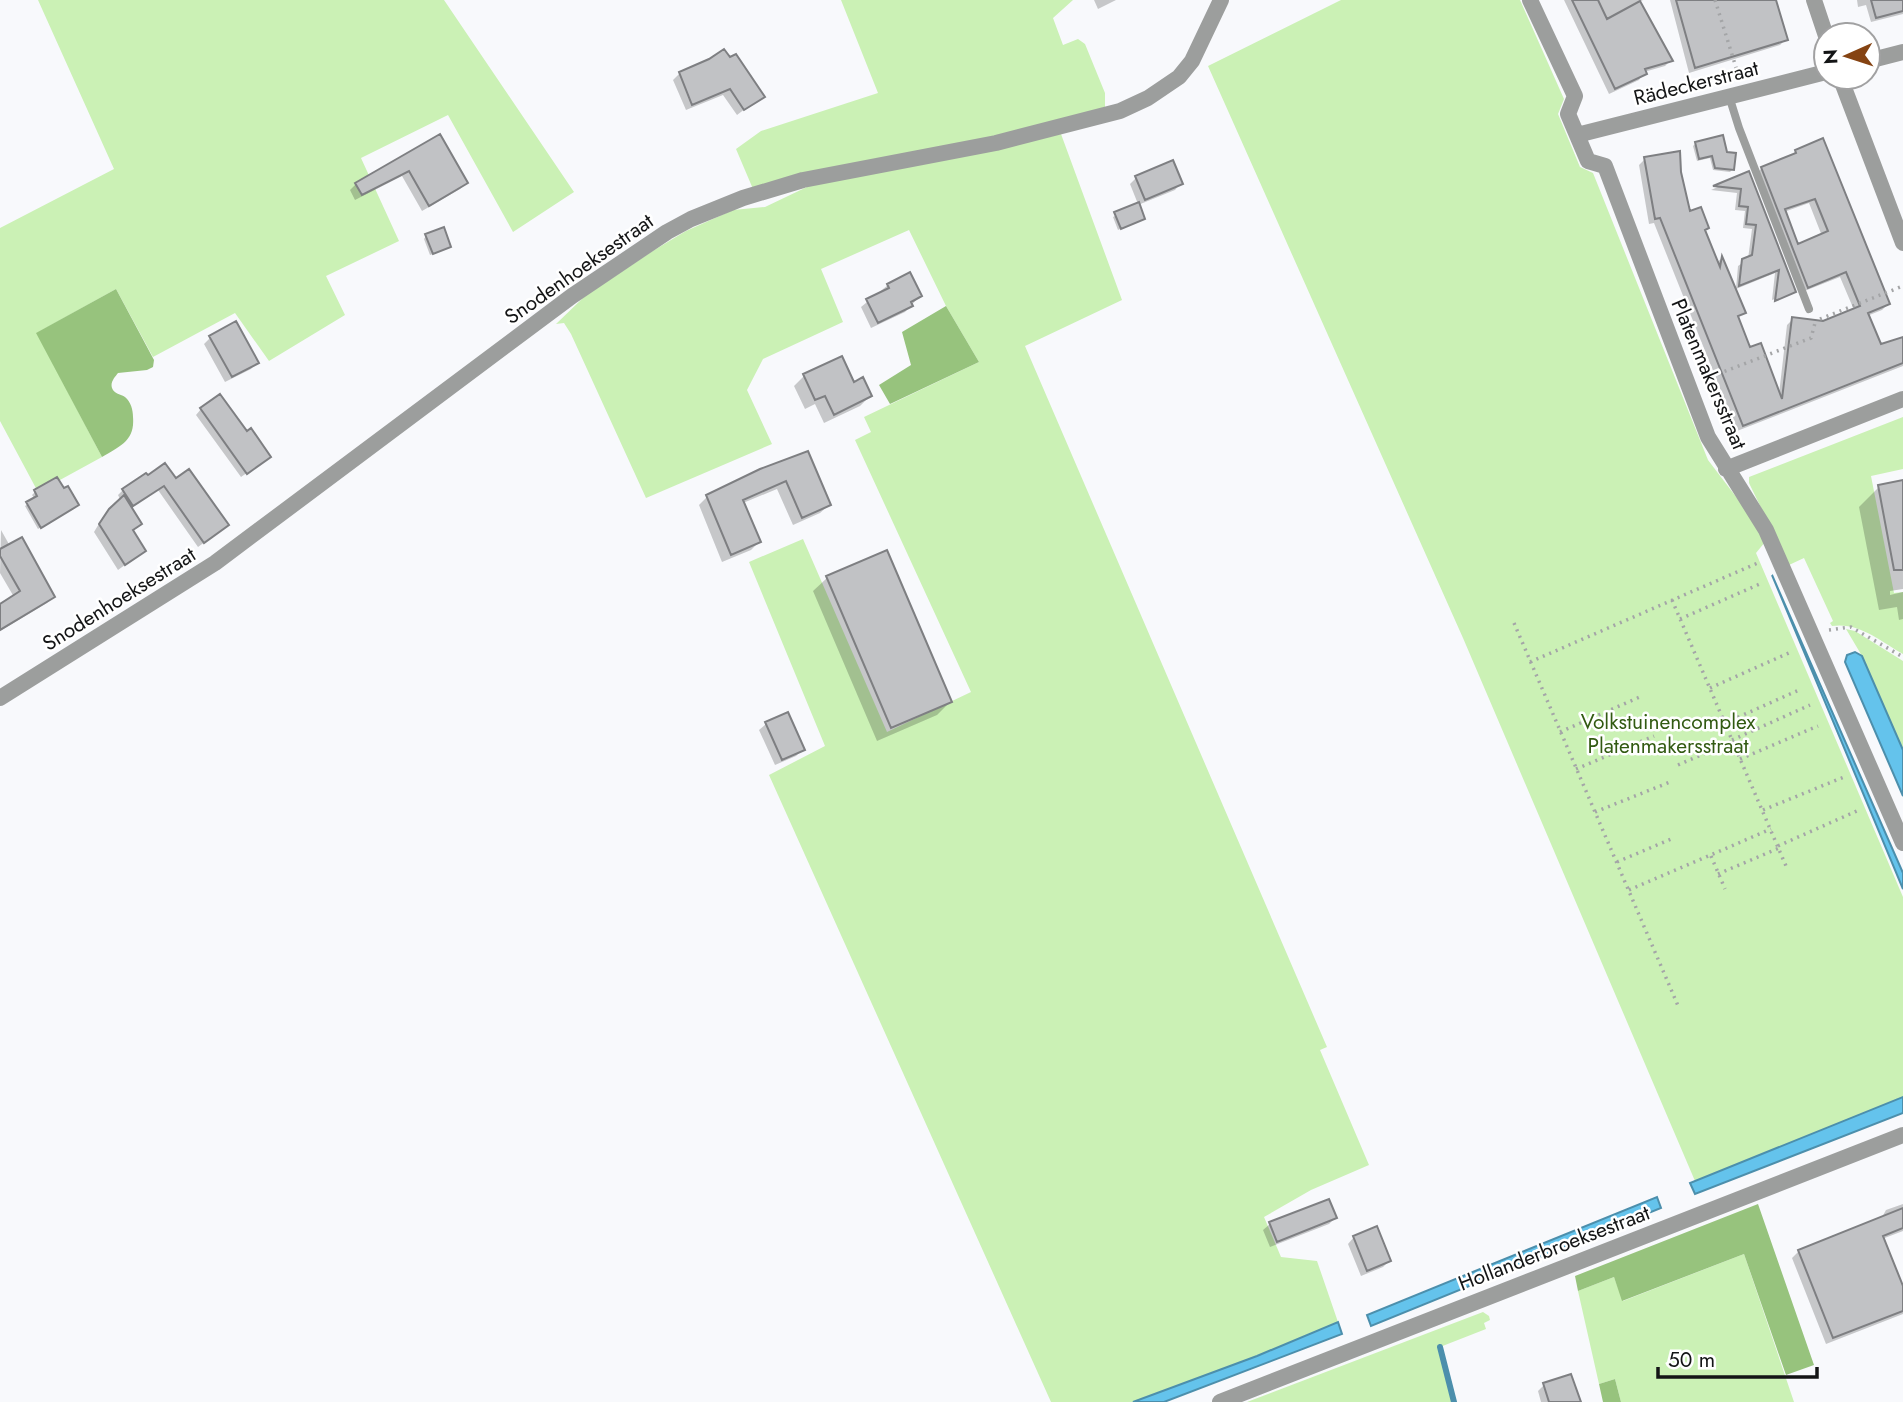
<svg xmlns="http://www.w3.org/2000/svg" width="1903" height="1402" font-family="Jost,sans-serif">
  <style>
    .green { fill: #cbf1b5 }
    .forest { fill: #97c37d }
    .water { fill: #64c3ec; stroke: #4c8fac; stroke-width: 2 }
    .shadow { fill: #0003; fill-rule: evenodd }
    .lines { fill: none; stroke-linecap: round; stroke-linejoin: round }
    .stream { stroke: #4c8fac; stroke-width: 6 }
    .building { fill: #c1c2c5; stroke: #7e7f82; stroke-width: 2; fill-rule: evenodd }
    .path { stroke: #a4a5a7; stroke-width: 3.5; stroke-dasharray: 2 5; stroke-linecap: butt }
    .service { stroke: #9c9e9d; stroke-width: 8 }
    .minor { stroke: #9c9e9d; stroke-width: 16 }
    .labels { text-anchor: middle; stroke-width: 5; stroke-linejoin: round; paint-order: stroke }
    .street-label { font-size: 21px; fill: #141516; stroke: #fff }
    .park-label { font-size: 21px; fill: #325a12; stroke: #fff }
  </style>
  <rect width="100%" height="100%" fill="#f8f9fc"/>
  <!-- green -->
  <path class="green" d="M 38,0 L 444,0 L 574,192 L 513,232 L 448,115 L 361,158 L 399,241 L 326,276 L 345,315 L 269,361 L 235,313 L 153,357 L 116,289 L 37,333 L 102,457 L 38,492 L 0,421 L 0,228 L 114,169 Z
    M 841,0 L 1073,0 L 1053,18 L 1063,45 L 1078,39 L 1085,44 L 1105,93 L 1105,107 L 1029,130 L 753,189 L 736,149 L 761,131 L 878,93 Z
    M 1341,0 L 1520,0 L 1564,99 L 1558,114 L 1580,167 L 1593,173 L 1708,460 L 1756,523 L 1765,542 L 1756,553 L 1903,897 L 1903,1097 L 1695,1181 L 1463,638 L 1208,66 Z
    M 1061,134 L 1122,300 L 1025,346 L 1327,1047 L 1320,1050 L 1369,1165 L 1311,1190 L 1264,1217 L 1281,1257 L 1317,1261 L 1338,1322 L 1257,1356 L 1133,1402 L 1051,1402 L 769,775 L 825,746 L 749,562 L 803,539 L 887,732 L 971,692 L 855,440 L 871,432 L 864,417 L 979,362 L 946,306 L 909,230 L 821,269 L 843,322 L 763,359 L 747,390 L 772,444 L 646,498 L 571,334 L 564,323 L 556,324 L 584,297 L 651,252 L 686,231 L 733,210 L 765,207 L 809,186 Z
    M 1903,417 L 1903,469 L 1871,476 L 1894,593 L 1903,592 L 1903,654 C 1880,641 1859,622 1832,626 L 1830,623 L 1833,621 L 1804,558 L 1789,565 L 1749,483 L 1749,477 Z
    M 1846,629 L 1855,631 L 1903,661 L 1903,750 L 1862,656 Z
    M 1744,1254 L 1794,1402 L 1621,1402 L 1615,1379 L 1599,1384 L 1578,1291 L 1614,1277 L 1623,1301 Z
    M 1483,1312 L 1489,1316 L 1490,1320 L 1484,1323 L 1486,1329 L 1440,1347 L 1454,1402 L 1247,1402 Z"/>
  <!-- forest -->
  <path class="forest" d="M 116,289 L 154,360 L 153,367 L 147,370 L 118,373 C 115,377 110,382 112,388 C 114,394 121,394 125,397 C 131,402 133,410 133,417 C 135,441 120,446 102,457 L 36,333 Z
    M 946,306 L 979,362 L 890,404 L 879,385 L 911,365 L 902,332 Z
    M 1758,1204 L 1814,1365 L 1786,1375 L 1744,1254 L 1622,1301 L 1614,1277 L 1578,1291 L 1575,1276 Z
    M 1615,1379 L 1621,1402 L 1603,1402 L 1599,1384 Z"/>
  <!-- water -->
  <path class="water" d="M 1772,575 L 1903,873 L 1903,889 Z
    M 1855,652 L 1862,656 L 1903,750 L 1903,796 L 1845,662 L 1847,655 Z
    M 1903,1097 L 1903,1113 L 1695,1194 L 1690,1183 Z
    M 1657,1197 L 1661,1208 L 1371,1326 L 1367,1315 Z
    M 1338,1322 L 1342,1334 L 1164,1402 L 1133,1402 L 1257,1356 Z"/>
  <!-- shadow -->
  <path class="shadow" d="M 1094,0 L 1116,0 L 1098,9 Z
    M 1564,0 L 1643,0 L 1639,2 L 1670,61 L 1665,66 L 1644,72 L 1639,80 L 1609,94 Z
    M 1774,0 L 1786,39 L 1780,45 L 1689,73 L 1670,0 Z
    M 1857,0 L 1903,0 L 1903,14 L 1871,22 L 1866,5 L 1858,7 Z
    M 680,73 L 762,96 L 737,115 L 723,95 L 686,110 L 673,80 Z
    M 439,136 L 466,183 L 460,189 L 422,211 L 402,176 L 355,200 L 350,190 L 356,184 Z
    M 1696,143 L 1726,154 L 1732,170 L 1730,172 L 1713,170 L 1710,158 L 1697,161 L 1693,146 Z
    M 1796,151 L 1888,304 L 1882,310 L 1867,316 L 1880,346 L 1903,343 L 1903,366 L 1737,431 L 1654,223 L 1649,224 L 1639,165 L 1645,159 L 1680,173 L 1688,214 L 1703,231 L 1716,263 L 1721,259 L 1744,312 L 1737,319 L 1749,349 L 1779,394 L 1787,325 L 1793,319 L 1823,322 L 1854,310 L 1840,277 L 1802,292 L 1756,174 L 1762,168 L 1790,157 ZM 1809,203 L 1822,236 L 1797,246 L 1784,212 Z
    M 1748,174 L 1794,292 L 1791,295 L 1791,293 L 1772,300 L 1775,273 L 1736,289 L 1738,266 L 1748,259 L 1752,229 L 1743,228 L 1745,211 L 1735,210 L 1737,193 L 1711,190 Z
    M 1136,178 L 1181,183 L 1175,190 L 1138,205 L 1143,218 L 1118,230 L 1113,217 L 1138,204 L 1130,184 Z
    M 426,236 L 446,249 L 430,255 L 424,239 Z
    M 888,285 L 920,296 L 905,312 L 871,328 L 861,307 Z
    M 211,337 L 257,362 L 251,369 L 225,382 L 204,344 Z
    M 804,376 L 853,384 L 870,396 L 860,406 L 824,423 L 815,404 L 805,409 L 794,386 Z
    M 201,409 L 264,461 L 241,477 L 196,415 Z
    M 807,453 L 829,505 L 820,513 L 793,525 L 777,489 L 743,503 L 759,542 L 751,550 L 722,562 L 699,505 L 707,497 Z
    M 164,465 L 221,530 L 198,547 L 158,490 L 130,508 L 140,524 L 132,532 L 144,551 L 118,570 L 94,532 L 103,517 L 121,501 L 118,495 L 123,490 L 147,478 Z
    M 57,479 L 77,505 L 38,529 L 25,506 L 35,499 L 32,495 L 35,492 Z
    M 1903,482 L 1903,589 L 1890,591 L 1890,595 L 1903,592 L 1903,619 L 1899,620 L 1897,607 L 1879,610 L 1859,507 L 1879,487 Z
    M 1,530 L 10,546 L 53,596 L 47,603 L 0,631 L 0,606 L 14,597 L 0,573 Z
    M 827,578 L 950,702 L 937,715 L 877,741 L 813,591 Z
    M 787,714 L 803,749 L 796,756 L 775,765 L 759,730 L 766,724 Z
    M 1328,1201 L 1335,1218 L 1329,1224 L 1270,1247 L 1263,1230 L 1270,1224 Z
    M 1903,1204 L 1903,1231 L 1882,1239 L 1903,1291 L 1903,1314 L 1826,1344 L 1792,1258 L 1799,1251 L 1881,1219 L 1886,1210 Z
    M 1354,1237 L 1389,1261 L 1383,1267 L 1361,1276 L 1348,1244 Z
    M 1544,1385 L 1579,1402 L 1541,1402 L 1538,1391 Z"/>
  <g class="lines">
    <!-- stream -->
    <path class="stream" d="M 1440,1347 L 1454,1402"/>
  </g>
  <!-- building -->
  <path class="building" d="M 1572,0 L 1598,0 L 1607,19 L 1640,1 L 1673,61 L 1645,69 L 1647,74 L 1615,89 Z
    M 1676,0 L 1776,0 L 1788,40 L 1695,68 Z
    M 1871,0 L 1903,0 L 1903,11 L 1876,18 Z
    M 724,49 L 730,57 L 736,54 L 765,97 L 744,110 L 730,89 L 692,105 L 679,72 L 709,59 Z
    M 440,134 L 468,183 L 429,206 L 409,171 L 362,195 L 355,183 Z
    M 1723,135 L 1727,152 L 1736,153 L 1734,170 L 1715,168 L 1712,156 L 1699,159 L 1695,142 Z
    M 1823,138 L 1890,304 L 1868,313 L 1881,344 L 1903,337 L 1903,363 L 1743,426 L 1660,218 L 1655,219 L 1644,157 L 1680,151 L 1681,172 L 1690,211 L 1701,207 L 1709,228 L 1705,230 L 1720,267 L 1722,256 L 1746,313 L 1738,316 L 1750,347 L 1761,343 L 1782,399 L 1792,317 L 1823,321 L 1860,306 L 1846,272 L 1808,288 L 1761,167 L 1796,153 L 1795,150 ZM 1815,199 L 1828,231 L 1798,244 L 1785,209 Z
    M 1173,160 L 1183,184 L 1145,200 L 1135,176 Z
    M 1749,171 L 1796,292 L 1775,301 L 1779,270 L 1739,286 L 1742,259 L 1752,255 L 1756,225 L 1746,224 L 1748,207 L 1739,206 L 1741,189 L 1713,186 Z
    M 1139,202 L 1145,219 L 1121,229 L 1114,212 Z
    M 444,227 L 451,247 L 433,254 L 425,234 Z
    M 910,272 L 922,296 L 911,302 L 913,306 L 878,323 L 866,299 L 889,288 L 887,284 Z
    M 236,321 L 259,363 L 232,377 L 209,336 Z
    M 842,356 L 854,382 L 863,377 L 872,396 L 834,415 L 825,396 L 815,400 L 803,374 Z
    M 220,394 L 247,431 L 251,428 L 271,457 L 247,474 L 200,408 Z
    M 808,451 L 831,505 L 802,518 L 786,481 L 743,500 L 761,542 L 731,555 L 706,495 L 760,469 Z
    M 165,463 L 176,478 L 189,469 L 229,525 L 204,543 L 164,486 L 133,506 L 122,489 L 146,473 L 148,475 Z
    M 57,477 L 64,488 L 68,486 L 79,505 L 41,528 L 26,502 L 37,496 L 34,490 Z
    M 1903,480 L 1903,570 L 1894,570 L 1878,485 Z
    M 124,495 L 142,524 L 133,530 L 146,551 L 125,565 L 99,524 L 109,509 Z
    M 22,537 L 55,597 L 0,630 L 0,604 L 20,591 L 0,556 L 0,549 Z
    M 887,550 L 952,702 L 891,728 L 826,576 Z
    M 788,712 L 805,750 L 782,760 L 765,722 Z
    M 1329,1199 L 1337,1218 L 1277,1242 L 1269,1222 Z
    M 1903,1208 L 1903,1228 L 1883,1236 L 1903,1286 L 1903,1311 L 1833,1338 L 1798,1250 Z
    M 1377,1226 L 1391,1261 L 1367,1271 L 1353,1236 Z
    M 1571,1374 L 1581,1402 L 1549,1402 L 1543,1383 Z"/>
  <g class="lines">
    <!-- path -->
    <path class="path" d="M 1715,0 L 1739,77
      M 1820,319 L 1903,286
      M 1705,379 L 1811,338 L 1815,323
      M 1672,600 L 1786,866
      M 1680,619 L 1762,583
      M 1514,623 L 1679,1008
      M 1829,630 L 1851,627 L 1903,657
      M 1530,662 L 1760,562
      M 1710,688 L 1791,652
      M 1725,723 L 1799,690
      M 1560,732 L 1642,696
      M 1732,740 L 1810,705
      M 1740,759 L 1818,726
      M 1678,765 L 1733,741
      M 1576,769 L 1654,736
      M 1763,810 L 1844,777
      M 1595,812 L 1670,782
      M 1778,846 L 1859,810
      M 1711,856 L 1725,889
      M 1617,862 L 1671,839
      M 1718,874 L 1779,848
      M 1629,890 L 1771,829"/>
    <!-- service -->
    <path class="service" d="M 1729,96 L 1739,128 L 1809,309"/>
    <!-- minor -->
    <path class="minor" d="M 1530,0 L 1575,96 L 1568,114 L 1588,161 L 1605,166 L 1708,437 L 1766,530 L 1903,843
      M 1814,0 L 1826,36
      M 1868,61 L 1903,52
      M 1840,77 L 1903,243
      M 1577,135 L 1826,72
      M 1726,469 L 1903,399
      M 0,698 L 215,563 L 572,296 L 667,232 L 691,219 L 743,198 L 803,180 L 996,143 L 1120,111 L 1148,98 L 1179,77 L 1192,61 L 1221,0
      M 1220,1402 L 1903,1135"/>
  </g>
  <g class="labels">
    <!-- street labels -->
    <g class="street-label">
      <text transform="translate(1696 83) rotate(-14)" y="7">Rädeckerstraat</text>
      <text transform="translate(579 269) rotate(-35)" y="7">Snodenhoeksestraat</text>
      <text transform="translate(1709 374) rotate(67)" y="7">Platenmakersstraat</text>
      <text transform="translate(119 599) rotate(-32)" y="7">Snodenhoeksestraat</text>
      <text transform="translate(1554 1248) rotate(-21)" y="7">Hollanderbroeksestraat</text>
    </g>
    <!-- park labels -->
    <g class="park-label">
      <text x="1668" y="729">Volkstuinencomplex<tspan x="1668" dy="24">Platenmakersstraat</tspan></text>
    </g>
  </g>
  <!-- north arrow -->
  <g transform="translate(1847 56) rotate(267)"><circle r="33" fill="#ffffff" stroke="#a1a1a2" stroke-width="2"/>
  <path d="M0-5L12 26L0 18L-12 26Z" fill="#854312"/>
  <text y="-10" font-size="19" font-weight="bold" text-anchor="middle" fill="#141516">N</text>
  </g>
  <!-- scale -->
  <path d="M1658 1367v10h159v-10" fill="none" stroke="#141516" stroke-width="3.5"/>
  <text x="1668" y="1367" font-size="21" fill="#141516" stroke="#ffffff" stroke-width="5" paint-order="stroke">50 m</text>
</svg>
